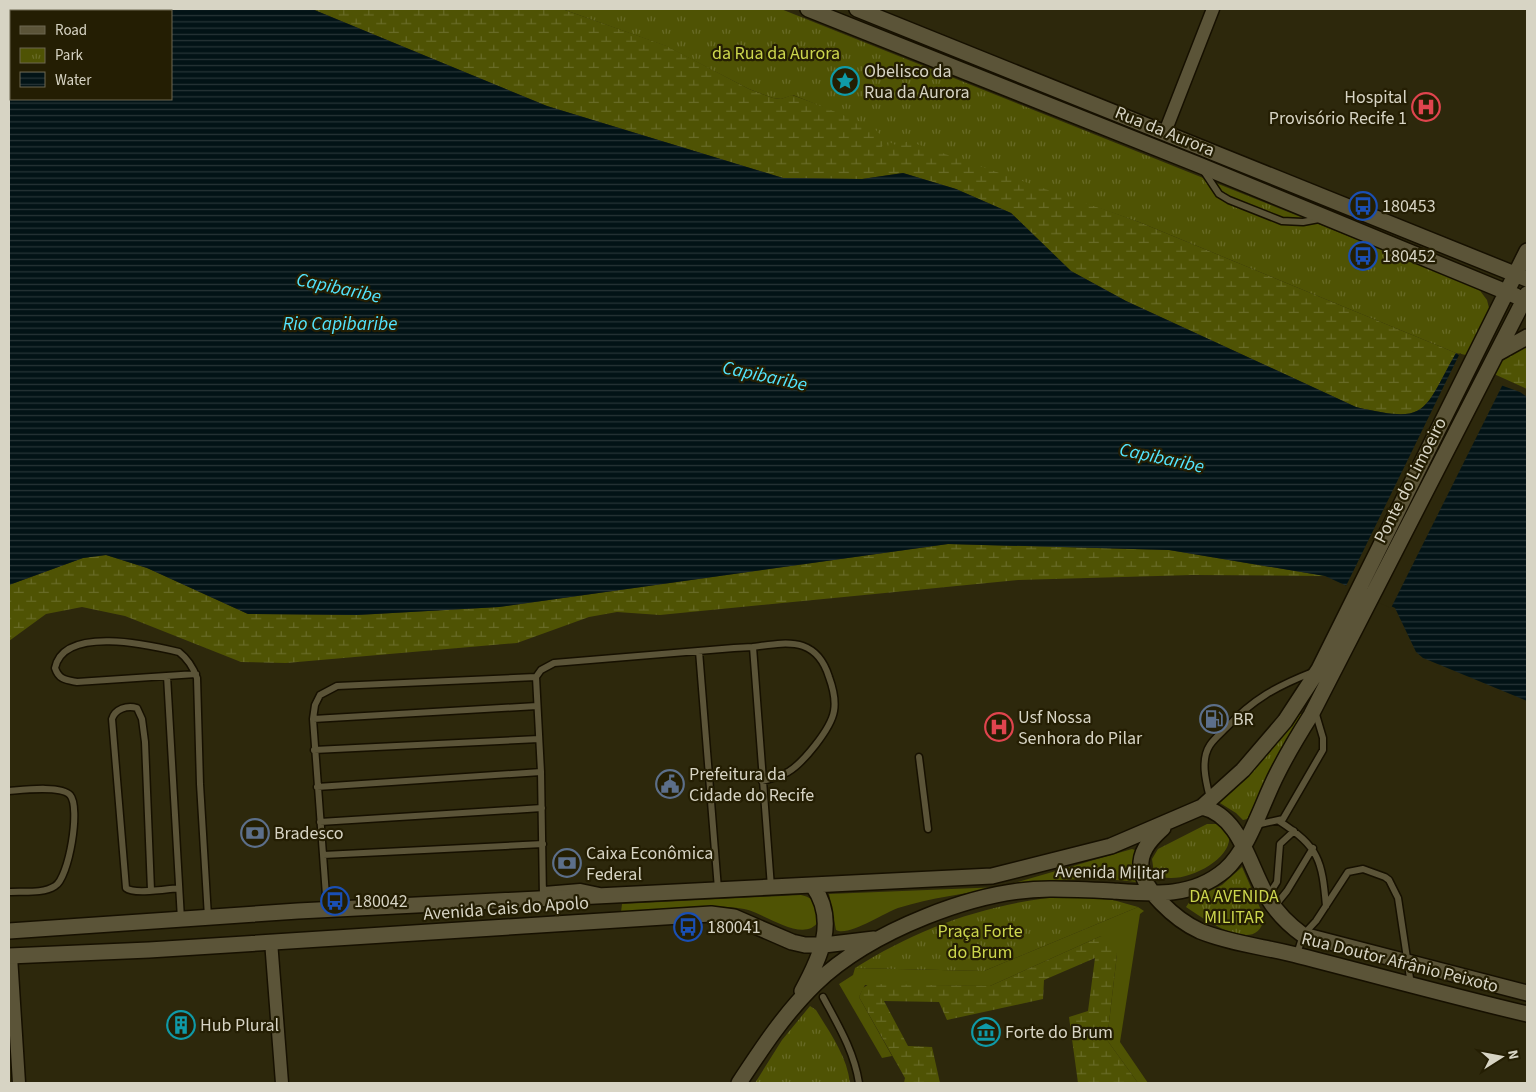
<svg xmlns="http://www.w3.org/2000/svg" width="1536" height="1092" font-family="'Source Sans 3',sans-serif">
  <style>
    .green { fill: #4f5304 }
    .wetland { fill: url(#wetland-marsh) }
    .park { fill: url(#park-tufts) }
    .water { fill: url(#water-rules); fill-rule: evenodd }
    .pier { fill: #2d280c }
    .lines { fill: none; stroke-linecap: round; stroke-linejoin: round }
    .lane-casing { stroke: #161000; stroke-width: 9 }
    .street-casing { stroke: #161000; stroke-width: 15 }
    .secondary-casing { stroke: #161000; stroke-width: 18 }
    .lane { stroke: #5b5438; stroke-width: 6 }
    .street { stroke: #5b5438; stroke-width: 12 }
    .secondary { stroke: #5b5438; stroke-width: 15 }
    .labels { text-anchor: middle; stroke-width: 4.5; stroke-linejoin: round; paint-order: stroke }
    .park-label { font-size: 18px; fill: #ccd64d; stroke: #241e03 }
    .poi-label { font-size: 18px; fill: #d7d4c4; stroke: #241e03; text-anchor: start }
    .street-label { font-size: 18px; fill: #d7d4c4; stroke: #241e03 }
    .water-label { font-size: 19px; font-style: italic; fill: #53e5fe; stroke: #241e03 }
  </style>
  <defs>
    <pattern id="wetland-marsh" width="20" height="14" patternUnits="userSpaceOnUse" patternTransform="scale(1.25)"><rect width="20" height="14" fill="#4f5304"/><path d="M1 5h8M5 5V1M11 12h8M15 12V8" fill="none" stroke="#686b27"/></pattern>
    <pattern id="park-tufts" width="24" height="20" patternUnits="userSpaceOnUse" patternTransform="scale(1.25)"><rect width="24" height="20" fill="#4f5304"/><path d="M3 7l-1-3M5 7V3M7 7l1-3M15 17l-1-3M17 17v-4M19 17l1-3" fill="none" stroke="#686b27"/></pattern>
    <pattern id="water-rules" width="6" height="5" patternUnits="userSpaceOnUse" patternTransform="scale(1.25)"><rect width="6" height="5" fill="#021316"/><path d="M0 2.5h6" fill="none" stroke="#263436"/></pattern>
  </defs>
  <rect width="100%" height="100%" fill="#2d280c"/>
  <!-- green -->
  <path class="green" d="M 1132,849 L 1135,850 L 1133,862 L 1137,880 L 1136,882 C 1084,876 1050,880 999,888 C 966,893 931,898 898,908 C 884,913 848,937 836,930 L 829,894 L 1000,887 Z
    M 801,895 C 817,898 817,908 818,922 C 803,944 763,912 744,909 C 709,902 658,910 621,912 L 622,904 Z
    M 1138,907 L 1144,911 L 1140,914 L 1120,1042 L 1148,1083 L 1138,1083 L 1107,1040 L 1117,954 L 1101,936 L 990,986 L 865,985 L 859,997 L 892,1056 L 882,1058 L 839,984 L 853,975 L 855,968 L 984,971 Z"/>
  <!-- wetland -->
  <path class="wetland" d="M 312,9 L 562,9 L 667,46 L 749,89 L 773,98 L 781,99 L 792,95 L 1139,222 L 1456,353 C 1422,413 1429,424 1356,407 L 1126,301 L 1071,271 L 1011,213 L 956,189 L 903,173 L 862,179 L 783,178 L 547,106 Z
    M 1527,341 L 1527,389 L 1494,374 L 1507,352 Z
    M 948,544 L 1169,550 L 1325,576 L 1192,575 L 1018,580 L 660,615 L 617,612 L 589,617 L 517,643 L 286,663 L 241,662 L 125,616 L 82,607 L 46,614 L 9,641 L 9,585 L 83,558 L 106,555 L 147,568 L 248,614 L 357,615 L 499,607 Z
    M 1101,936 C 1111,937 1115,944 1117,954 L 1107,1040 L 1138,1083 L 1078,1083 L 1069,1017 L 1088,1011 L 1095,958 L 1044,980 L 1043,999 L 947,1020 L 939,1002 L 884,1001 L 908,1046 L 932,1047 L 940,1083 L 904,1083 L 905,1078 L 859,997 L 863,988 L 869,984 L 990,986 Z"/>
  <!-- park -->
  <path class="park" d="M 562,9 L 781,9 L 1478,288 L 1487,300 L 1490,312 L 1466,355 L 1456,353 L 1139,222 L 908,141 L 898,146 L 889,142 L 886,156 L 879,153 L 885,140 L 873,127 L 793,95 L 781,99 L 773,98 L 749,89 L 666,46 Z
    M 1300,714 L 1303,714 L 1302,720 L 1247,819 L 1243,820 L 1236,813 L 1220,803 L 1220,799 L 1262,760 Z
    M 1207,824 L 1217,824 L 1229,836 C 1233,861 1175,890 1154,873 L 1152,859 L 1158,849 Z
    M 1242,867 L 1264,917 C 1259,958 1202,918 1186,907 L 1190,901 L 1222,885 Z
    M 1068,896 L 1113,900 L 1138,907 L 984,971 L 855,968 C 920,927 991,902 1068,896 Z
    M 810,1006 L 816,1010 C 830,1033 847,1056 850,1083 L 755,1083 L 782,1040 Z"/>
  <!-- water -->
  <path class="water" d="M 9,9 L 312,9 L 547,106 L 783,178 L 862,179 L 903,173 L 956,189 L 1011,213 L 1071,271 L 1126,301 L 1356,407 C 1429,424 1422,413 1456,353 L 1492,382 L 1520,392 L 1527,397 L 1527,701 L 1423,658 L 1416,652 L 1395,608 L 1325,576 L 1169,550 L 948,544 L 499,607 L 357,615 L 248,614 L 147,568 L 106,555 L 83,558 L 9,585 ZM 11,11 L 171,11 L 171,99 L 11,99 Z"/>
  <!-- pier -->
  <path class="pier" d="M 1460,353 L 1493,380 L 1503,384 L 1391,608 L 1345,588 Z"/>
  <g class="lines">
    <defs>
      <path id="lane" d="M 1203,170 L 1219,194 L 1229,200 L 1282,221 L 1303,222 L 1319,219
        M 753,647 C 768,645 788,641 803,646 C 817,651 825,664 829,677 C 833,688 836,700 834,711 C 831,729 803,763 788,772 C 780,776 771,779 762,781
        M 699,651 L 718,889
        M 196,674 L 77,682 C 66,680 59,680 55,668 C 64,625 150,645 179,652 C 188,659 193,667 197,678 L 200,784 L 208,917
        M 167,676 L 181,919
        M 313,719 L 537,706
        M 314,750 L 539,739
        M 919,757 L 928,829
        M 317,787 L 541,772
        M 9,791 C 22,790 61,785 70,795 C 81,807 69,878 55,886 C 43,894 23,891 9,892
        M 1210,798 C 1206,782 1200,760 1210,745 C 1214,739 1221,733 1226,728 C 1253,699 1277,686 1313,672
        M 1279,821 C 1319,847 1322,860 1326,906
        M 320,822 L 542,808
        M 1256,825 L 1283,819 L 1323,750 L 1323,738 L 1315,711
        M 323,855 L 543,844
        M 151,890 L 145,742 L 142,719 L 137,708 C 127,705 115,709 112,719 L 126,888 C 134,895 167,889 179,888
        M 544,890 L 580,887 L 599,891
        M 1268,896 L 1277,882 L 1280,844 L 1294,831
        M 543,898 L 541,772 L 536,677 L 541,670 L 554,663 L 734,648 L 753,647 L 771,887
        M 1274,907 L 1287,891 L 1313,848
        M 327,909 L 313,719 L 315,705 L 320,695 L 337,686 L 536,677
        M 1297,954 L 1303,935 L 1316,921 L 1348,872 L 1363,869 L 1385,877 L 1389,880 L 1398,898 L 1411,985
        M 823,997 C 838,1025 854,1051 859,1083"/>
      <path id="street" d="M 1165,132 L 1213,9
        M 271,941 L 282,1083
        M 11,956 L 19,1083"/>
      <path id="secondary" d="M 808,9 L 1199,165 L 1516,296
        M 857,9 L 1527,279
        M 1498,353 L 1527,337
        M 1202,807 C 1241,816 1249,867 1268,898 C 1277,913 1289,925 1303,935 L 1527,993
        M 1163,828 C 1153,837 1142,848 1141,862 C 1139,889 1178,921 1200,931 C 1232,944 1267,947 1300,956 C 1375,975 1451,996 1527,1014
        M 9,931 L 298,911 L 992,876 L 1111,846 L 1202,807 L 1243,770 L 1285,721 L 1319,669 L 1527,251
        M 9,956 L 149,950 L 711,914 L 734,917 L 792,942 L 805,945 L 824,945 L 874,939
        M 802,991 C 820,958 838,921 813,886
        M 739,1083 C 762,1048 785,1013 815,984 C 869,932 977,888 1053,889 C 1073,889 1093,890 1113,891 C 1153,894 1192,898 1225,870 C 1249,849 1262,803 1277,774 C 1287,754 1299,734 1311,715 L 1527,294"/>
    </defs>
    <!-- lane casing -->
    <use href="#lane" class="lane-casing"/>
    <!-- street casing -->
    <use href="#street" class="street-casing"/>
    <!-- secondary casing -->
    <use href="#secondary" class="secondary-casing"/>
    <!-- lane -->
    <use href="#lane" class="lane"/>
    <!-- street -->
    <use href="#street" class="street"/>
    <!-- secondary -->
    <use href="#secondary" class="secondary"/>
  </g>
  <!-- icons -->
  <defs>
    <symbol id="sight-ring" viewBox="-11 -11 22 22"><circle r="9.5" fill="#241e03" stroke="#0f9aa8" stroke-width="1.5"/><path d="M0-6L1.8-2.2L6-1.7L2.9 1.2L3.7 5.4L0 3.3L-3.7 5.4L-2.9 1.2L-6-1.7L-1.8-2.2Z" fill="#0f9aa8"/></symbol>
    <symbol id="hospital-ring" viewBox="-11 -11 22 22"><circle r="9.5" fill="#241e03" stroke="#e0444e" stroke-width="1.5"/><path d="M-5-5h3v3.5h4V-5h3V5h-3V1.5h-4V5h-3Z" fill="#e0444e"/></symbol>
    <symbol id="bus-ring" viewBox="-11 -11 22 22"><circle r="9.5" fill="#241e03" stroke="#1a4fb4" stroke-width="1.5"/><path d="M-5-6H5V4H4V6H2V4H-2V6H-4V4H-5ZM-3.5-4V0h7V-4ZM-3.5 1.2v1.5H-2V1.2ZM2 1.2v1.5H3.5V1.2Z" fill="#1a4fb4"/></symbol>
    <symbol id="fuel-ring" viewBox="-11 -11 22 22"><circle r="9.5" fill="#241e03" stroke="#5c6f8a" stroke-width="1.5"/><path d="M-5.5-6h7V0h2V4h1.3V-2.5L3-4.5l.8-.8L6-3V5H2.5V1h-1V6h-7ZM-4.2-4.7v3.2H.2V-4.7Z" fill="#5c6f8a"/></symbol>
    <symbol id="civic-ring" viewBox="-11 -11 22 22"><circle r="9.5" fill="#241e03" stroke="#5c6f8a" stroke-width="1.5"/><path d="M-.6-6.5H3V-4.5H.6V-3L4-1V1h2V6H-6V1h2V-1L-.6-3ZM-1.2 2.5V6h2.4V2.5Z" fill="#5c6f8a"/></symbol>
    <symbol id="bank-ring" viewBox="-11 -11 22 22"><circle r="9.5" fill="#241e03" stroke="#5c6f8a" stroke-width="1.5"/><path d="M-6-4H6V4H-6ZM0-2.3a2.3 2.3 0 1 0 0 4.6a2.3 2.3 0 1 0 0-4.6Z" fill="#5c6f8a"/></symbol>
    <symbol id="building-ring" viewBox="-11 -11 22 22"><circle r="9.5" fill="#241e03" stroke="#0f9aa8" stroke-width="1.5"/><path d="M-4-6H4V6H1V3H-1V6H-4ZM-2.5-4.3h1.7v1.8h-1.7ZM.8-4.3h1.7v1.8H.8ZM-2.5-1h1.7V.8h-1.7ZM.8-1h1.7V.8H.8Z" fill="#0f9aa8"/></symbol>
    <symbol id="museum-ring" viewBox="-11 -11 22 22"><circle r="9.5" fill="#241e03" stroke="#0f9aa8" stroke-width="1.5"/><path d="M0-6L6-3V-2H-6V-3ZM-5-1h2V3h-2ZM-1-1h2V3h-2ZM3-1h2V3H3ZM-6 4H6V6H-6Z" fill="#0f9aa8"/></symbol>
  </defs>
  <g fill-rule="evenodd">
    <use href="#sight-ring" x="829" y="65" width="32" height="32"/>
    <use href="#hospital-ring" x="1410" y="91" width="32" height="32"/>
    <use href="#bus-ring" x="1347" y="190" width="32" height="32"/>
    <use href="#bus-ring" x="1347" y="240" width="32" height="32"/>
    <use href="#fuel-ring" x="1198" y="703" width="32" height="32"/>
    <use href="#hospital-ring" x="983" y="711" width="32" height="32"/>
    <use href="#civic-ring" x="654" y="768" width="32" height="32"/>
    <use href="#bank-ring" x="239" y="817" width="32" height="32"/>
    <use href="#bank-ring" x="551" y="847" width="32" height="32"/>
    <use href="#bus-ring" x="319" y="885" width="32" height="32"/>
    <use href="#bus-ring" x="672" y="911" width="32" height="32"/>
    <use href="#building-ring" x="165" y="1009" width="32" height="32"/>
    <use href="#museum-ring" x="970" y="1016" width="32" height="32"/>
  </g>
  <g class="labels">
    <!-- park labels -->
    <g class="park-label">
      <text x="776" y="59">da Rua da Aurora</text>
      <text x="1234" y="902">DA AVENIDA<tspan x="1234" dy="21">MILITAR</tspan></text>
      <text x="980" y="937">Praça Forte<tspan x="980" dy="21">do Brum</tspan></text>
    </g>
    <!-- poi labels -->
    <g class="poi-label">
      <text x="864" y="77">Obelisco da<tspan x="864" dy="21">Rua da Aurora</tspan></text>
      <text x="1407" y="103" text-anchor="end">Hospital<tspan x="1407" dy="21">Provisório Recife 1</tspan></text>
      <text x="1382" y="212">180453</text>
      <text x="1382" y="262">180452</text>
      <text x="1018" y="723">Usf Nossa<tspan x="1018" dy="21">Senhora do Pilar</tspan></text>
      <text x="1233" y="725">BR</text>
      <text x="689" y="780">Prefeitura da<tspan x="689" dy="21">Cidade do Recife</tspan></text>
      <text x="274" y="839">Bradesco</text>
      <text x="586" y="859">Caixa Econômica<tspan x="586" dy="21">Federal</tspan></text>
      <text x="354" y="907">180042</text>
      <text x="707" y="933">180041</text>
      <text x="200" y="1031">Hub Plural</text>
      <text x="1005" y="1038">Forte do Brum</text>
    </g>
    <!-- street labels -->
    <g class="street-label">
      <text transform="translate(1165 131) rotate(22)" y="6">Rua da Aurora</text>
      <text transform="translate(1410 480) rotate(-63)" y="6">Ponte do Limoeiro</text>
      <text transform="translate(1111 872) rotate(1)" y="6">Avenida Militar</text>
      <text transform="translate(506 908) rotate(-4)" y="6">Avenida Cais do Apolo</text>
      <text transform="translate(1400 962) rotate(14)" y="6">Rua Doutor Afrânio Peixoto</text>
    </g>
    <!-- water labels -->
    <g class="water-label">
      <text transform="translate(339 287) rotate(12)" y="7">Capibaribe</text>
      <text x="340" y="330">Rio Capibaribe</text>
      <text transform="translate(765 375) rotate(12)" y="7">Capibaribe</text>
      <text transform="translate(1162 457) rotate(12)" y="7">Capibaribe</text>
    </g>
  </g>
  <!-- border -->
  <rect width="1536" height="1092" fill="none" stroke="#d7d4c4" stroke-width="20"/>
  <!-- legend -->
  <rect x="10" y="10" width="162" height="90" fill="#241e03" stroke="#6c6750"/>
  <rect x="20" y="26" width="25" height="8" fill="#5b5438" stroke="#6c6750"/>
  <text x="55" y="35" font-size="15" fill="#d7d4c4">Road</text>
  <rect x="20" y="48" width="25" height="15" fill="url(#park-tufts)" stroke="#6c6750"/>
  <text x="55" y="60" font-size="15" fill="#d7d4c4">Park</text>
  <rect x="20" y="72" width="25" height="15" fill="url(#water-rules)" stroke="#6c6750"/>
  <text x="55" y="85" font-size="15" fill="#d7d4c4">Water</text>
  <!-- north arrow -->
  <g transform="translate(1501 1057) rotate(79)" stroke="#241e03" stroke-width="4" paint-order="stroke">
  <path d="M0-4L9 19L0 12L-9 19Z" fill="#d7d4c4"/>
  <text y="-8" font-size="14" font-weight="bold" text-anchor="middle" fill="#d7d4c4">N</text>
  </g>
</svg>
